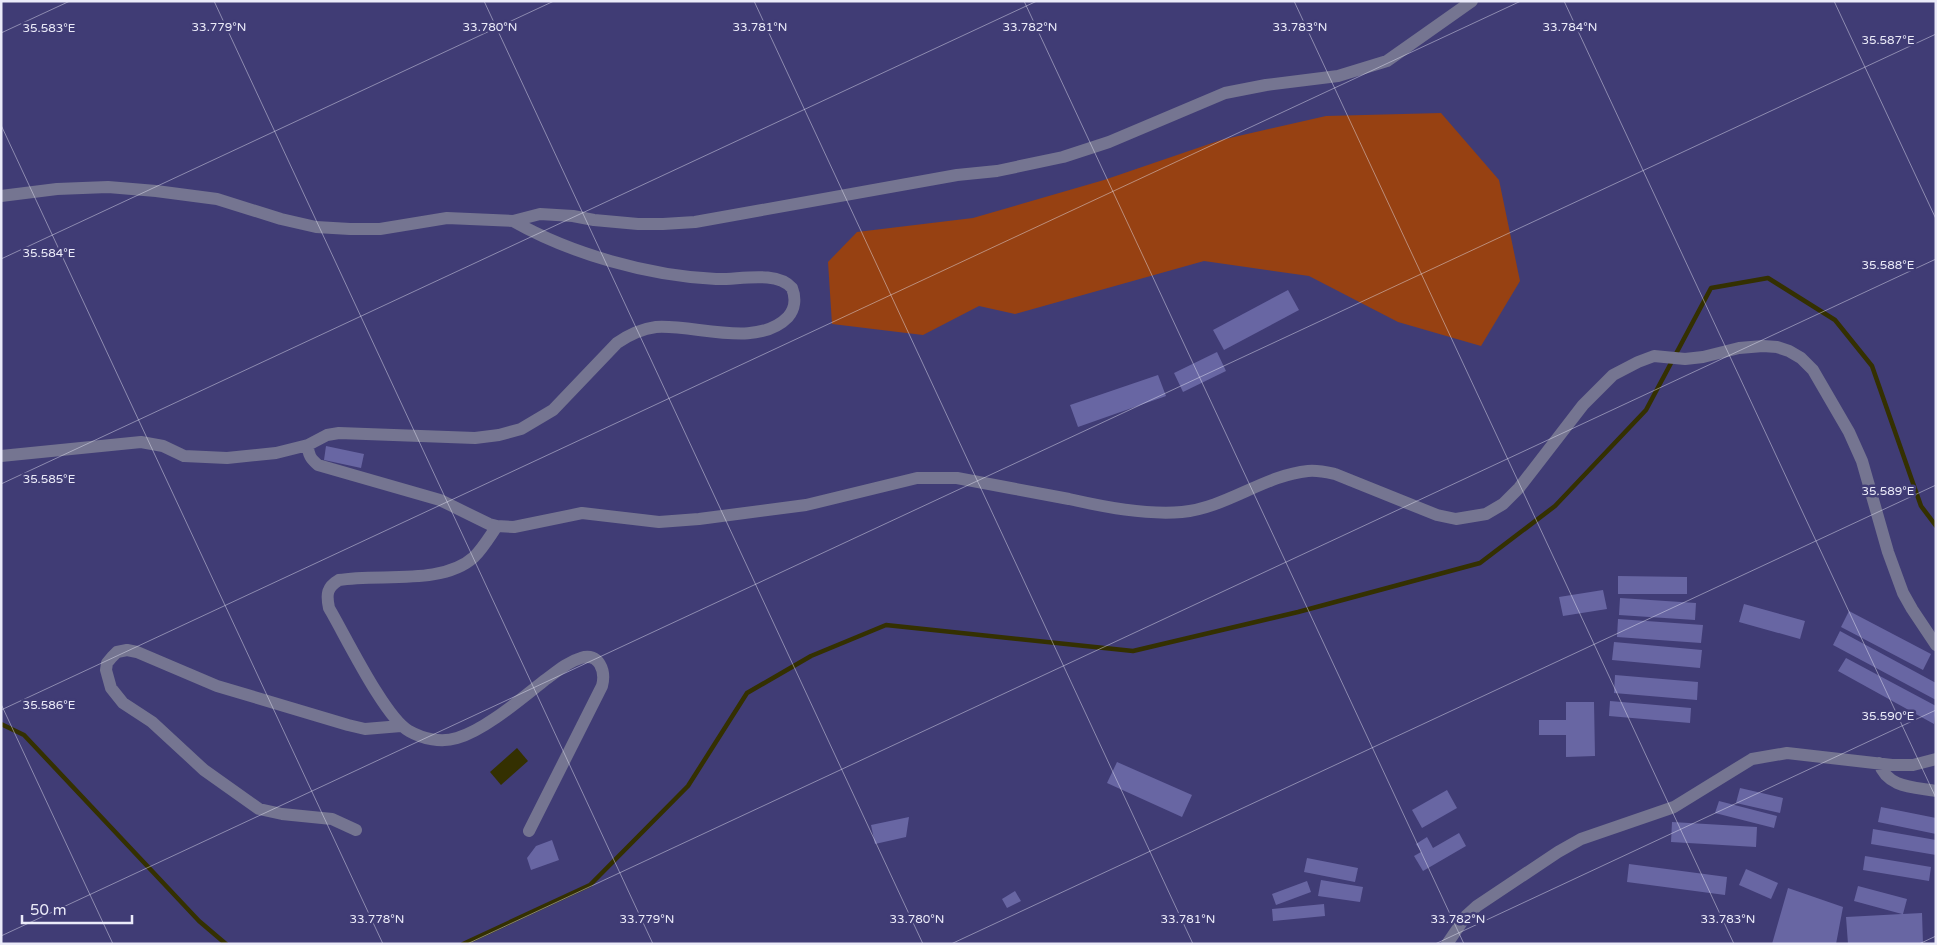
<svg xmlns="http://www.w3.org/2000/svg" width="1937" height="945" font-family="'Varela Round',sans-serif">
  <style>
    .green { fill: #974112 }
    .water { fill: #343001 }
    .lines { fill: none; stroke-linecap: round; stroke-linejoin: round }
    .stream { stroke: #343001; stroke-width: 4.5 }
    .building { fill: #6866a3 }
    .minor { stroke: #757591; stroke-width: 12 }
    .ticks { fill: none; stroke: #ebebf9; stroke-width: 1; stroke-opacity: 0.45 }
    .ticks-label { font-size: 12px; text-anchor: middle; fill: #ebebf9; stroke: #403c75; stroke-width: 5; stroke-linejoin: round; paint-order: stroke }
  </style>
  <rect width="100%" height="100%" fill="#403c75"/>
  <!-- green -->
  <path class="green" d="M 1441,113 L 1499,180 L 1520,281 L 1481,346 L 1398,322 L 1309,276 L 1204,261 L 1015,314 L 979,306 L 923,335 L 832,324 L 828,262 L 857,232 L 973,218 L 1104,180 L 1221,140 L 1326,116 Z"/>
  <!-- water -->
  <path class="water" d="M 517,748 L 528,761 L 501,785 L 490,772 Z"/>
  <g class="lines">
    <!-- stream -->
    <path class="stream" d="M 1,724 L 24,735 L 199,921 L 226,944
      M 463,944 L 590,885 L 688,786 L 747,693 L 811,656 L 886,625 L 1133,651 L 1298,612 L 1480,563 L 1555,506 L 1646,410 L 1711,288 L 1768,278 L 1835,320 L 1872,366 L 1921,506 L 1936,526"/>
  </g>
  <!-- building -->
  <path class="building" d="M 1288,290 L 1299,310 L 1224,350 L 1213,330 Z
    M 1217,352 L 1226,371 L 1183,392 L 1174,373 Z
    M 1158,375 L 1166,396 L 1078,427 L 1070,405 Z
    M 326,446 L 364,454 L 361,468 L 324,460 Z
    M 1618,576 L 1687,577 L 1687,594 L 1618,594 Z
    M 1603,590 L 1607,609 L 1563,616 L 1559,597 Z
    M 1620,598 L 1696,603 L 1695,620 L 1619,615 Z
    M 1744,604 L 1805,621 L 1800,639 L 1739,622 Z
    M 1849,611 L 1931,654 L 1923,670 L 1841,627 Z
    M 1618,619 L 1703,625 L 1701,643 L 1617,637 Z
    M 1840,631 L 1936,683 L 1936,700 L 1833,645 Z
    M 1614,642 L 1702,650 L 1700,668 L 1612,660 Z
    M 1846,658 L 1936,706 L 1934,724 L 1838,671 Z
    M 1615,675 L 1698,682 L 1697,700 L 1614,693 Z
    M 1610,701 L 1691,708 L 1690,723 L 1609,716 Z
    M 1566,702 L 1594,702 L 1595,756 L 1566,757 L 1566,735 L 1539,735 L 1539,720 L 1566,720 Z
    M 1117,762 L 1192,795 L 1182,817 L 1107,783 Z
    M 1740,788 L 1783,798 L 1780,813 L 1736,803 Z
    M 1447,790 L 1457,808 L 1422,828 L 1412,810 Z
    M 1719,801 L 1777,816 L 1774,828 L 1715,813 Z
    M 1881,807 L 1936,818 L 1936,834 L 1878,822 Z
    M 909,817 L 906,837 L 875,844 L 871,825 Z
    M 1672,822 L 1757,827 L 1756,847 L 1671,842 Z
    M 1873,829 L 1936,840 L 1936,855 L 1871,844 Z
    M 1459,833 L 1466,846 L 1423,871 L 1414,856 L 1421,852 L 1416,844 L 1427,837 L 1433,848 Z
    M 552,840 L 559,860 L 531,870 L 527,858 L 536,846 Z
    M 1865,856 L 1931,867 L 1929,881 L 1863,870 Z
    M 1307,858 L 1358,868 L 1355,882 L 1304,872 Z
    M 1629,864 L 1727,877 L 1725,895 L 1627,882 Z
    M 1746,869 L 1778,883 L 1771,899 L 1739,885 Z
    M 1321,880 L 1363,887 L 1360,902 L 1318,896 Z
    M 1307,881 L 1311,892 L 1276,905 L 1272,894 Z
    M 1858,886 L 1907,899 L 1903,914 L 1922,913 L 1923,944 L 1848,944 L 1846,917 L 1902,914 L 1854,901 Z
    M 1788,888 L 1843,907 L 1836,944 L 1772,944 Z
    M 1015,891 L 1021,901 L 1007,908 L 1002,899 Z
    M 1324,904 L 1325,916 L 1273,921 L 1272,909 Z"/>
  <g class="lines">
    <!-- minor -->
    <path class="minor" d="M 1,196 L 57,189 L 108,187 L 156,191 L 217,199 L 281,219 L 316,227 L 350,229 L 380,229 L 447,218 L 513,221 L 540,214 L 573,216 L 594,220 L 638,224 L 663,224 L 695,222 L 957,175 L 997,171 L 1063,157 L 1109,142 L 1225,93 L 1266,85 L 1338,76 L 1387,61 L 1472,1
      M 513,221 C 571,254 649,276 716,279 C 738,280 776,270 792,288 C 796,298 795,309 788,317 C 757,349 695,324 656,327 C 641,329 630,334 617,343 L 553,410 L 521,429 L 499,435 L 475,438 L 339,433 L 327,435 L 308,445 C 308,455 311,459 318,465 L 440,500 L 489,524 L 497,526 L 514,527 L 582,513 L 659,522 L 699,519 L 806,505 L 917,478 L 957,478 C 994,485 1032,492 1069,499 C 1105,507 1145,515 1182,512 C 1226,508 1265,475 1308,471 C 1318,470 1326,472 1335,474 L 1437,515 L 1456,519 L 1486,514 L 1503,504 L 1519,488 L 1583,405 L 1613,375 L 1638,362 L 1654,356 L 1685,359 L 1703,357 L 1739,348 L 1763,346 L 1777,347 L 1789,351 L 1801,358 L 1813,370 L 1849,432 L 1862,461 L 1888,552 L 1903,593 L 1912,609 L 1936,645
      M 1,456 L 141,442 L 163,446 L 184,456 L 227,458 L 276,453 L 308,445
      M 497,526 C 490,536 483,548 474,557 C 442,586 379,573 339,580 C 327,587 326,594 329,608 C 345,635 385,718 409,731 C 423,739 441,743 457,738 C 485,730 522,698 545,680 C 556,672 567,662 581,658 C 599,652 606,671 602,686 L 529,831
      M 1879,763 C 1887,788 1914,787 1936,791
      M 356,830 L 332,819 L 282,814 L 259,809 L 204,770 L 152,722 L 123,703 L 111,688 L 106,670 L 107,663 L 112,657 L 117,652 L 127,650 L 137,652 L 217,686 L 348,725 L 365,729 L 401,726
      M 1447,944 L 1466,916 L 1477,906 L 1558,852 L 1581,839 L 1674,807 L 1752,759 L 1787,753 L 1892,765 L 1913,765 L 1936,759"/>
  </g>
  <!-- ticks -->
  <path class="ticks" d="M 214,1 L 653,944M 484,1 L 923,944M 754,1 L 1193,944M 1024,1 L 1464,944M 1294,1 L 1734,944M 1564,1 L 1936,798M 1834,1 L 1936,219M 1,33 L 70,1M 1,125 L 383,944M 1,259 L 554,1M 1,484 L 1037,1M 1,704 L 113,944M 1,710 L 1521,1M 1,936 L 1936,34M 467,944 L 1936,259M 951,944 L 1936,485M 1435,944 L 1936,710M 1919,944 L 1936,936"/>
  <g class="ticks-label">
    <text x="219" y="31">33.779°N</text>
    <text x="490" y="31">33.780°N</text>
    <text x="760" y="31">33.781°N</text>
    <text x="1030" y="31">33.782°N</text>
    <text x="1300" y="31">33.783°N</text>
    <text x="1570" y="31">33.784°N</text>
    <text x="49" y="32">35.583°E</text>
    <text x="1888" y="44">35.587°E</text>
    <text x="49" y="257">35.584°E</text>
    <text x="1888" y="269">35.588°E</text>
    <text x="49" y="483">35.585°E</text>
    <text x="1888" y="495">35.589°E</text>
    <text x="49" y="709">35.586°E</text>
    <text x="1888" y="720">35.590°E</text>
    <text x="377" y="923">33.778°N</text>
    <text x="647" y="923">33.779°N</text>
    <text x="917" y="923">33.780°N</text>
    <text x="1188" y="923">33.781°N</text>
    <text x="1458" y="923">33.782°N</text>
    <text x="1728" y="923">33.783°N</text>
  </g>
  <!-- border -->
  <rect width="1937" height="945" fill="none" stroke="#ebebf9" stroke-width="5"/>
  <!-- scale -->
  <path d="M22 915v8h110v-8" fill="none" stroke="#ebebf9" stroke-width="2.5"/>
  <text x="30" y="915" font-size="15" fill="#ebebf9" stroke="#403c75" stroke-width="4" paint-order="stroke">50 m</text>
</svg>
